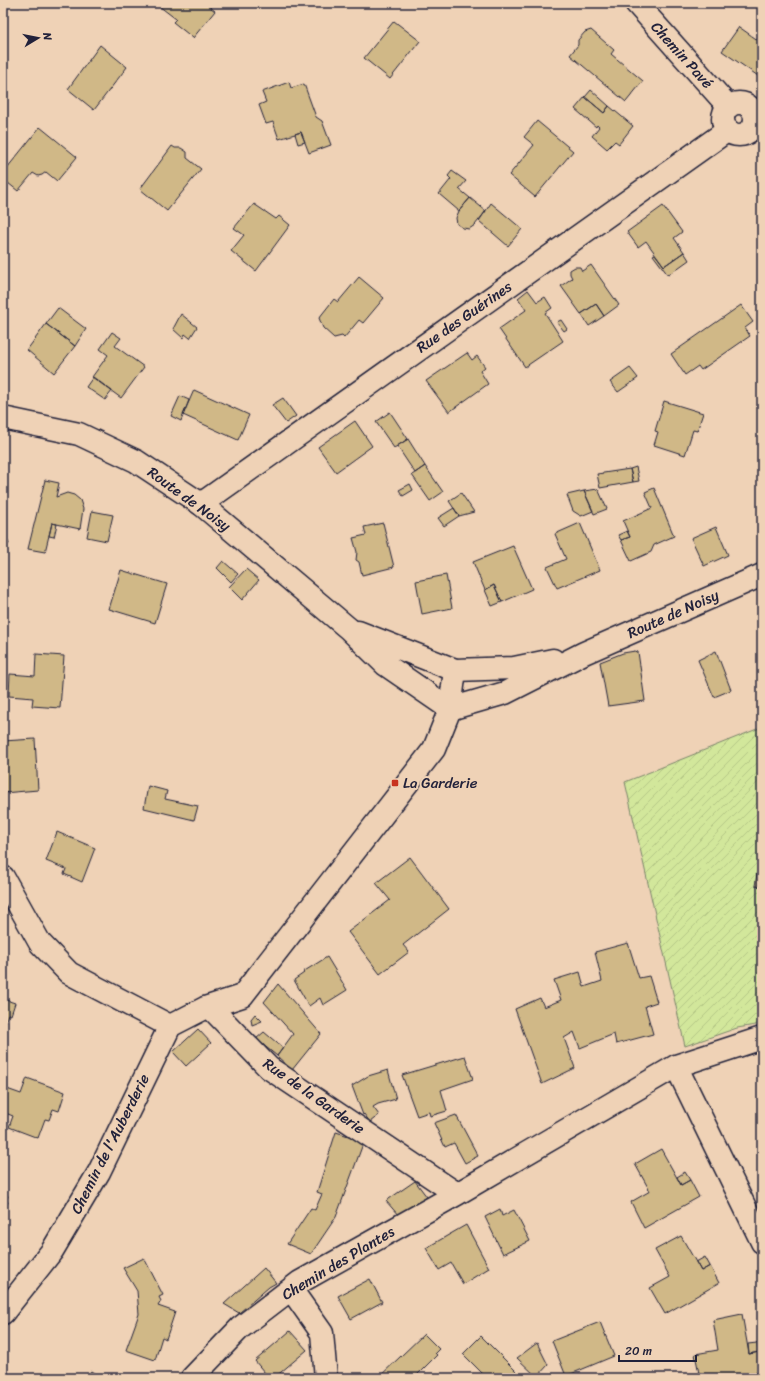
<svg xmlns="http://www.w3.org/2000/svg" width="765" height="1381" font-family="Sriracha,sans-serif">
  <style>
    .garden { fill: url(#garden-furrows); stroke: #7a846b }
    .building { fill: #d0b887; stroke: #22223b }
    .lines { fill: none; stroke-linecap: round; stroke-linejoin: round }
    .street-casing { stroke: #22223b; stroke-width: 25 }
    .secondary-casing { stroke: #22223b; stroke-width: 25 }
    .street { stroke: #efd2b6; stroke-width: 22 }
    .secondary { stroke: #efd2b6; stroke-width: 22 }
    .poi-dot { fill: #c8321e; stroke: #efd2b6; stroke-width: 1.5 }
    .labels { text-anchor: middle; stroke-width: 4; stroke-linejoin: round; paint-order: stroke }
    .street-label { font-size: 15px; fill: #22223b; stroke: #efd2b6 }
    .poi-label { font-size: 15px; fill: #22223b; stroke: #efd2b6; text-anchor: start }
  </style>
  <defs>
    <pattern id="garden-furrows" width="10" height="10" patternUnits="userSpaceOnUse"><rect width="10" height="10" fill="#d2e79b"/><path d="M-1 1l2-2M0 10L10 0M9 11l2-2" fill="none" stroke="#b4c686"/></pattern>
  </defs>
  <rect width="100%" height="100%" fill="#efd2b6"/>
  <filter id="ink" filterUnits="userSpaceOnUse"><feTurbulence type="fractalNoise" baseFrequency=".025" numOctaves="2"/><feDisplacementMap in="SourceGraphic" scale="8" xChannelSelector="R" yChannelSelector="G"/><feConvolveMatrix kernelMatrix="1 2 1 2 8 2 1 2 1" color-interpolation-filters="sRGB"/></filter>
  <g filter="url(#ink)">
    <!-- garden -->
    <path class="garden" d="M 762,727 L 762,1024 L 737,1028 L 685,1046 L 625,782 Z"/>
    <!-- building -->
    <path class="building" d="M 155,3 L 205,3 L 215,11 L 193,38 L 173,22 L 176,19 Z
      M 394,21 L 420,41 L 390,79 L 364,58 Z
      M 739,27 L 762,43 L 761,78 L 722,51 Z
      M 591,30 L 614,50 L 611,54 L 643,81 L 626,102 L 570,55 L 578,45 L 578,40 L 585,32 Z
      M 100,45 L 127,67 L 94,110 L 68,89 Z
      M 289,82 L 291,88 L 304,84 L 316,117 L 322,121 L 331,145 L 309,153 L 301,132 L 279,139 L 273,122 L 266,124 L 259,105 L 266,102 L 262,92 Z
      M 591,90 L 609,106 L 604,113 L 585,97 Z
      M 585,97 L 604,113 L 609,106 L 633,126 L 619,144 L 615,141 L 607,149 L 592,136 L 599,127 L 597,125 L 596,127 L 575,109 Z
      M 537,121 L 573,151 L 535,197 L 509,175 L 534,145 L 524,137 Z
      M 40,127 L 77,157 L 57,181 L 46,172 L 42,175 L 38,176 L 33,173 L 18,191 L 3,179 L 3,173 Z
      M 301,132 L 305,142 L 298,144 L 295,134 Z
      M 172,146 L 175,148 L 181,148 L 187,152 L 187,158 L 201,169 L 167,211 L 140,189 Z
      M 452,171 L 466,181 L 459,189 L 470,198 L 459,211 L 439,194 L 451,179 L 448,176 Z
      M 470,198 L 486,211 L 475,225 L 469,229 L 463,228 L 457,224 L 456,218 L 459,211 Z
      M 491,203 L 522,229 L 508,246 L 479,221 Z
      M 254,204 L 276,219 L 279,216 L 290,225 L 256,271 L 231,251 L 244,235 L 234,228 Z
      M 663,206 L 682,232 L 674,238 L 684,252 L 664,266 L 646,241 L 638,247 L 627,232 Z
      M 684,252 L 689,260 L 668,275 L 653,255 L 655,254 L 664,266 Z
      M 591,265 L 619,305 L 604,316 L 596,304 L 581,314 L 561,286 L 572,278 L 570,274 L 570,270 L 575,267 L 580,267 L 582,271 Z
      M 359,277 L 384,298 L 363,323 L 359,320 L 344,338 L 342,336 L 334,338 L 323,328 L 319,318 L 334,299 L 338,302 Z
      M 528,290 L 537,302 L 545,297 L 552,308 L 545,313 L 563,341 L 525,367 L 499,329 L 526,310 L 518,298 Z
      M 596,304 L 604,316 L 589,326 L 581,314 Z
      M 741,305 L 753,322 L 745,328 L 750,336 L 701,370 L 698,366 L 685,375 L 671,354 Z
      M 58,308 L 86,329 L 75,346 L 46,324 Z
      M 181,314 L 197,327 L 190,338 L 185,334 L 183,338 L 173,329 Z
      M 561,320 L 567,329 L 564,331 L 557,322 Z
      M 46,324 L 75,346 L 54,373 L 27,350 Z
      M 112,332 L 121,338 L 115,346 L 144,367 L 121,398 L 92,377 L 108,355 L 100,349 Z
      M 467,353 L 472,360 L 477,356 L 485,367 L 480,371 L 488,384 L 449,412 L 426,381 Z
      M 630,368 L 638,378 L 618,392 L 610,382 Z
      M 93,377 L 112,391 L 105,400 L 86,387 Z
      M 194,390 L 249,415 L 238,440 L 183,415 Z
      M 180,396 L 189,400 L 181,421 L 171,416 Z
      M 283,398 L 296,416 L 286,423 L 272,405 Z
      M 664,401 L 703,413 L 697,431 L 693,430 L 685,455 L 654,445 L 658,432 L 655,431 Z
      M 390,412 L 408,439 L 394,448 L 376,422 Z
      M 355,421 L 372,446 L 336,472 L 318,447 Z
      M 408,439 L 425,466 L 415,473 L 397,446 Z
      M 425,466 L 443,492 L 430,501 L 412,475 Z
      M 636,467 L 639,481 L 633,482 L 630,469 Z
      M 630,469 L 633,482 L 600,488 L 597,474 Z
      M 45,480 L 59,483 L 56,497 L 67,493 L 74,495 L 80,500 L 83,509 L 80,529 L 52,523 L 45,552 L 28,549 Z
      M 410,484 L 413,490 L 403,496 L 399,490 Z
      M 654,488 L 674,536 L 654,545 L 651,552 L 631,561 L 621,540 L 630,537 L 623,521 L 652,508 L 645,492 Z
      M 598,489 L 607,509 L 594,514 L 584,491 Z
      M 584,491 L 593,511 L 581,516 L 573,511 L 567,495 Z
      M 461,493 L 474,512 L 459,516 L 449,501 Z
      M 454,508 L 459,516 L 444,526 L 438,518 Z
      M 92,511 L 113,515 L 107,541 L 87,537 Z
      M 52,523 L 57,524 L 54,537 L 49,536 Z
      M 383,523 L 394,567 L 362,575 L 359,562 L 356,560 L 357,552 L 353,538 L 366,535 L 364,527 Z
      M 580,523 L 600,570 L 557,588 L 547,567 L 566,559 L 555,534 Z
      M 716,527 L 728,555 L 704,566 L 691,538 Z
      M 3,528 L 9,544 L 3,546 Z
      M 627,531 L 630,537 L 621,540 L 618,535 Z
      M 513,546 L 532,589 L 502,602 L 494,585 L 485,590 L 473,562 Z
      M 223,561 L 238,574 L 231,582 L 217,568 Z
      M 246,569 L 259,580 L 242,600 L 229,587 Z
      M 121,570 L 167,584 L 155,623 L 109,609 Z
      M 446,575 L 452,608 L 422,614 L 416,581 Z
      M 494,585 L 502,602 L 492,606 L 485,590 Z
      M 635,651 L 638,652 L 645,701 L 608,706 L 600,662 L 623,653 Z
      M 716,651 L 731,690 L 714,697 L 698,660 Z
      M 36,654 L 64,656 L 60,708 L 32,706 L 33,698 L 9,696 L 10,674 L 35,676 Z
      M 35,739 L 38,790 L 3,793 L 3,741 Z
      M 148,786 L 167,791 L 165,799 L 198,806 L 194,820 L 144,808 Z
      M 57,832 L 95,848 L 82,882 L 64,874 L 66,869 L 46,861 Z
      M 761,850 L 762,851 L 762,887 L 755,886 Z
      M 410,857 L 449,909 L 403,945 L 409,952 L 380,974 L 348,932 L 390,900 L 376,883 Z
      M 628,943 L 639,978 L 649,976 L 657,1002 L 645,1006 L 653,1034 L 616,1044 L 614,1034 L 580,1048 L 574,1032 L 564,1038 L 575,1068 L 542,1084 L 515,1009 L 540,998 L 544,1007 L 561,1000 L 554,980 L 580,972 L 584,987 L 602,981 L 595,952 Z
      M 327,957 L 347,990 L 323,1005 L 320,998 L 309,1006 L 294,980 L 304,973 L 303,972 Z
      M 278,984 L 321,1034 L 292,1070 L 277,1056 L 293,1034 L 264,1002 Z
      M 3,999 L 15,1003 L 11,1015 L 8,1014 L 3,1028 Z
      M 255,1014 L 262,1021 L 252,1025 L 251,1019 Z
      M 198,1029 L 211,1043 L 186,1066 L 173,1052 Z
      M 264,1032 L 283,1048 L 277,1056 L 256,1039 Z
      M 465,1056 L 473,1079 L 441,1090 L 447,1111 L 430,1116 L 429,1112 L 417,1116 L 402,1075 Z
      M 388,1070 L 396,1099 L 378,1104 L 373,1107 L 379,1115 L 370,1122 L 364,1114 L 363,1115 L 352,1086 L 368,1076 Z
      M 27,1078 L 65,1092 L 59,1111 L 53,1109 L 49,1120 L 45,1119 L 38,1138 L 9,1127 L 13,1116 L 3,1112 L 3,1099 L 7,1089 L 21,1094 Z
      M 456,1115 L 478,1156 L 465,1163 L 454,1143 L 445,1147 L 434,1123 Z
      M 336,1132 L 364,1141 L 336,1217 L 311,1254 L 287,1244 L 311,1208 L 315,1210 L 322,1194 L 317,1192 Z
      M 661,1149 L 681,1185 L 690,1180 L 699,1197 L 644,1228 L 631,1202 L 650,1191 L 635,1164 Z
      M 685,1172 L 690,1180 L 681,1185 L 677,1177 Z
      M 415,1181 L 427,1197 L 399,1216 L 386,1201 Z
      M 3,1193 L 8,1196 L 5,1201 L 8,1202 L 3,1211 Z
      M 500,1209 L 502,1216 L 514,1210 L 530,1241 L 503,1254 L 485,1217 Z
      M 466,1225 L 489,1268 L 463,1284 L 451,1263 L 439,1270 L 426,1248 Z
      M 681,1236 L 701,1271 L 710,1266 L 719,1283 L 665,1314 L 650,1288 L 670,1277 L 655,1250 Z
      M 705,1257 L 710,1266 L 701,1271 L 696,1262 Z
      M 144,1258 L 163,1295 L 159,1297 L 161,1301 L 158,1306 L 175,1312 L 166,1339 L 162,1337 L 155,1360 L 126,1350 L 139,1314 L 137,1291 L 123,1268 Z
      M 264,1268 L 276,1283 L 269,1287 L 239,1313 L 224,1304 Z
      M 370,1279 L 382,1302 L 351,1319 L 338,1296 Z
      M 742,1314 L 749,1354 L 759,1352 L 762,1371 L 737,1376 L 736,1378 L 700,1378 L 695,1354 L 718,1350 L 713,1320 Z
      M 600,1322 L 614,1356 L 566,1376 L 552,1341 Z
      M 290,1331 L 307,1350 L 274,1378 L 269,1378 L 255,1361 Z
      M 424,1334 L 439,1349 L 435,1353 L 437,1355 L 414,1378 L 378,1378 Z
      M 481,1336 L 522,1377 L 520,1378 L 487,1378 L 463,1354 Z
      M 537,1343 L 548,1365 L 537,1377 L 517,1358 Z
      M 757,1343 L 759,1352 L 749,1354 L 748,1344 Z
      M 91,1371 L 101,1378 L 86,1378 Z"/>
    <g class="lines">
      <defs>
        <path id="street" d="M 636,3 L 728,106
          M723 119a16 16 0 1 1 32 0a16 16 0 1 1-32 0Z
          M 201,504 L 728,130
          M 3,877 L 40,943 L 69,973 L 170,1026
          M 210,1007 L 269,1068 L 457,1194
          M 676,1066 L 762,1242
          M 291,1289 L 322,1333 L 326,1378
          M 3,1313 L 52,1251 L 99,1172 L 170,1026 L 205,1008 L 242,996 L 434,749 L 450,709 L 455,670
          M 192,1378 L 240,1328 L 300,1282 L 457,1194 L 676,1066 L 762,1038"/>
        <path id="secondary" d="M 3,418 L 79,434 L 136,461 L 201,504 L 349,629 L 386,665 L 450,709 L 505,693 L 584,653 L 762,575
          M 358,632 L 455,670 L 514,668 L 553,660"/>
      </defs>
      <!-- street casing -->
      <use href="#street" class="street-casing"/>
      <!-- secondary casing -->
      <use href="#secondary" class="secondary-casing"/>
      <!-- street -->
      <use href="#street" class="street"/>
      <!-- secondary -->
      <use href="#secondary" class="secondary"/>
    </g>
  </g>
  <!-- markers -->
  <rect class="poi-dot" x="391" y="779" width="8" height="8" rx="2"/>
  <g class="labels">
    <!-- street labels -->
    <g class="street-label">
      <text transform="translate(682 55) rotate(48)" y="5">Chemin Pavé</text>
      <text transform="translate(464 317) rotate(-35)" y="5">Rue des Guérines</text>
      <text transform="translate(189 499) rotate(36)" y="5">Route de Noisy</text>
      <text transform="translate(673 614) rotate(-24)" y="5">Route de Noisy</text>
      <text transform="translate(314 1096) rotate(35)" y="5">Rue de la Garderie</text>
      <text transform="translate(110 1144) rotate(-63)" y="5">Chemin de l'Auberderie</text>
      <text transform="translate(338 1263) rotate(-31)" y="5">Chemin des Plantes</text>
    </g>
    <!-- poi labels -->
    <g class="poi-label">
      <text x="403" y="788">La Garderie</text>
    </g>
  </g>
  <!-- margin -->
  <rect width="765" height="1381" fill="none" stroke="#efd2b6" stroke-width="16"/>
  <rect x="8" y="8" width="749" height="1365" fill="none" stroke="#22223b" stroke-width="1.5" filter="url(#ink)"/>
  <!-- north arrow -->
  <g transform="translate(38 38) rotate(80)" stroke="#efd2b6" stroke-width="3" paint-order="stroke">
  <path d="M0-3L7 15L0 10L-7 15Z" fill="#22223b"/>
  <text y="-6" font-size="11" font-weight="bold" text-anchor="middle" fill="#22223b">N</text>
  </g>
  <!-- scale -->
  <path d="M619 1355v6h77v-6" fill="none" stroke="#22223b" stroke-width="2"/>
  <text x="625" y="1355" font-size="12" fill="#22223b" stroke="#efd2b6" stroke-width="3" paint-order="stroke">20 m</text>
</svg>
